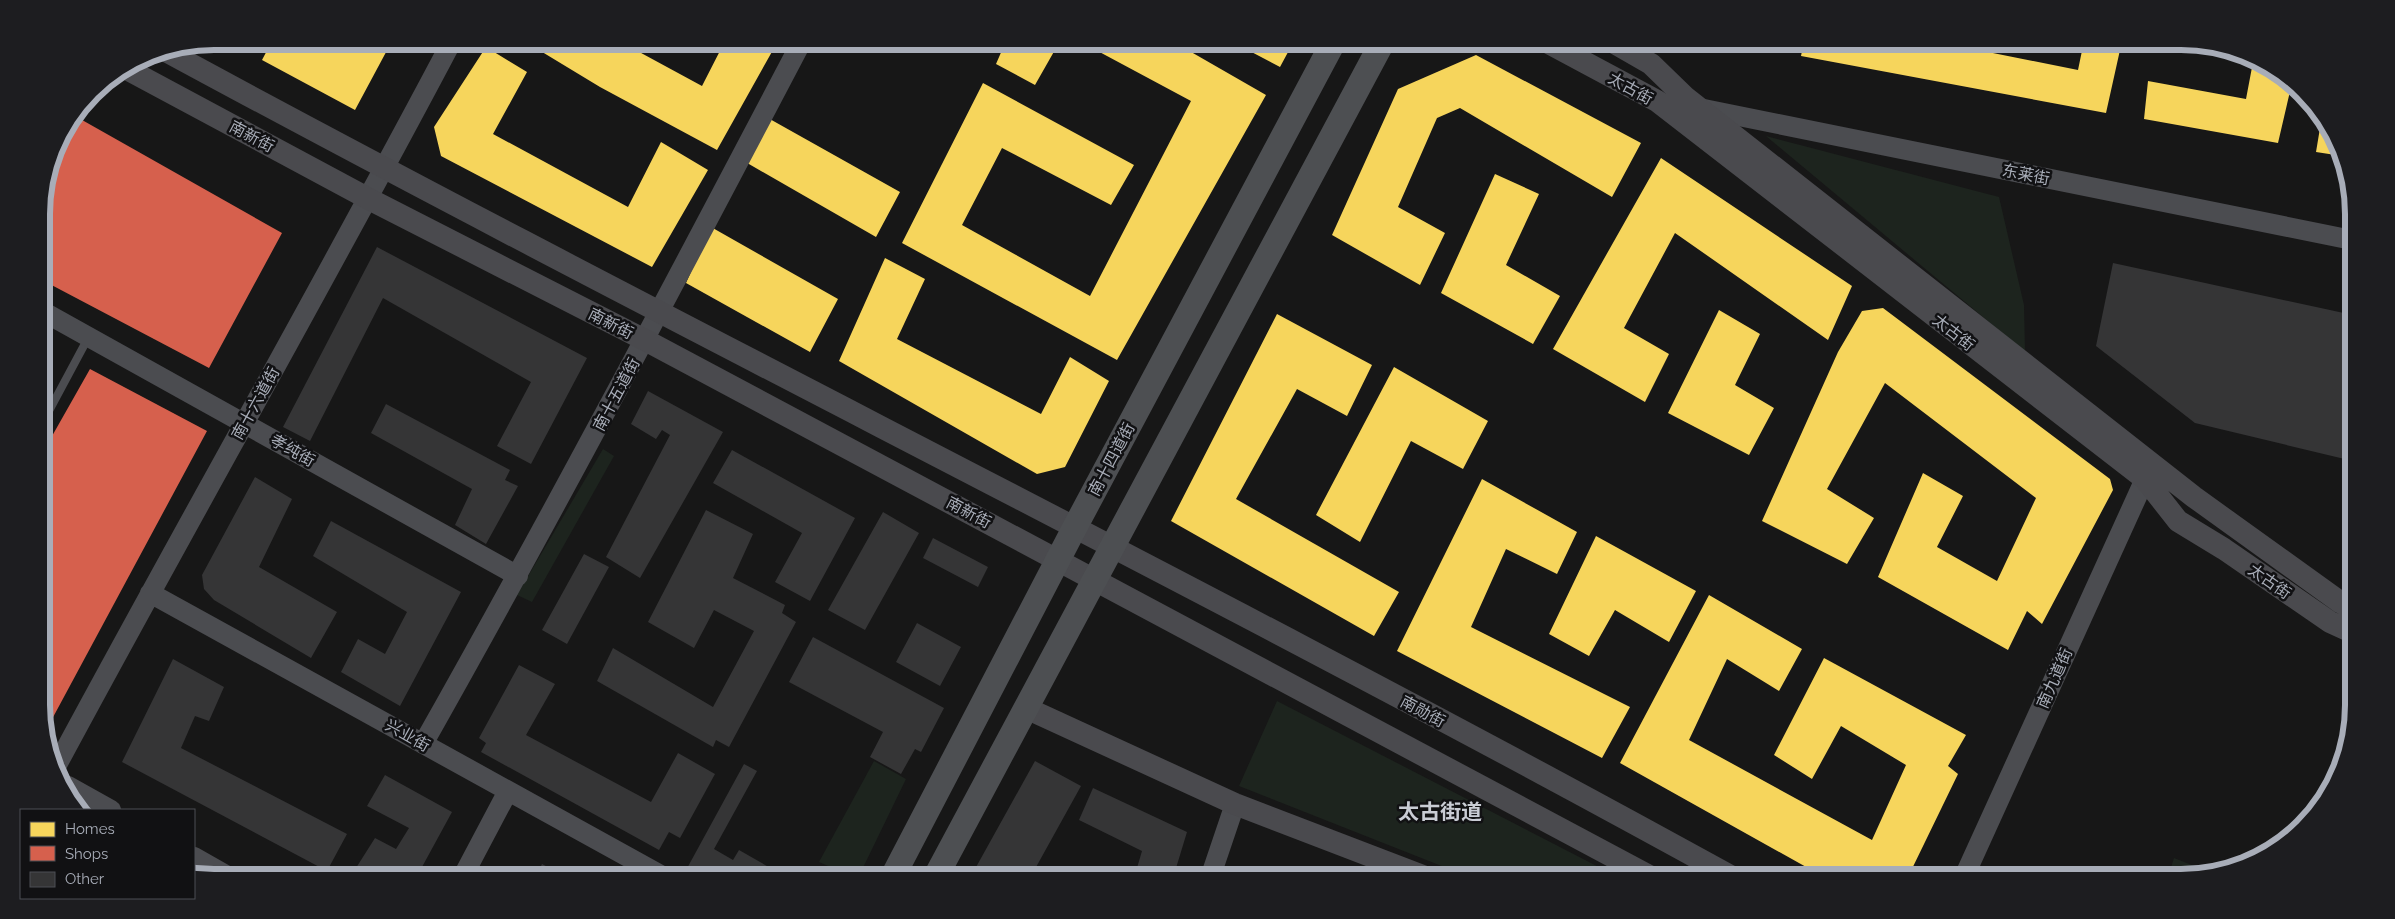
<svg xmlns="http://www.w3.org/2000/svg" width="2395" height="919" font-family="Raleway,'Noto Sans SC',sans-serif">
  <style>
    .green { fill: #1d241e }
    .homes { fill: #f6d55c }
    .shops { fill: #d6604d }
    .building { fill: #353536 }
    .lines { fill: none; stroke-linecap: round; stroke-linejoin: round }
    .service { stroke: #4b4c50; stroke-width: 8 }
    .tertiary { stroke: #4b4c50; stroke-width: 20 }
    .secondary { stroke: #4a4a4e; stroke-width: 22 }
    .primary { stroke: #4d4f52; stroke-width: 25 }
    .labels { text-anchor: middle; stroke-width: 5; stroke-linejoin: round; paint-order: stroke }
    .street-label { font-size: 16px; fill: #a8adb8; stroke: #111113 }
    .district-label { font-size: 21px; font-weight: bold; fill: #c9ccd4; stroke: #111113 }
    .rim { fill: none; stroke: #a8adb8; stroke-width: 6 }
  </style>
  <rect width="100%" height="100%" fill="#171717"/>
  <!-- green -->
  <path class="green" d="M 1766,136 L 1999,197 L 2024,305 L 2025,352 Z
    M 603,449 L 614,456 L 532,602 L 517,595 Z
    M 1277,701 L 1618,877 L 1472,878 L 1239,786 Z
    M 874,761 L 906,779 L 858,878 L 856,878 L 819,862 Z
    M 2174,858 L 2212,873 L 2192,877 L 2168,877 Z"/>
  <!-- homes -->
  <path class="homes" d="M 222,41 L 241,41 L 237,49 Z
    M 272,41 L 392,41 L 355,110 L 262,60 Z
    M 524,41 L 619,41 L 702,86 L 725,41 L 778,41 L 717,150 L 600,87 Z
    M 1006,41 L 1060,41 L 1035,85 L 996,64 Z
    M 1079,41 L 1172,41 L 1266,95 L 1117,360 L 902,243 L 983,83 L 1134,165 L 1111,205 L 1002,148 L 962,225 L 1090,296 L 1191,101 Z
    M 1245,41 L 1294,41 L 1280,67 L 1242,47 Z
    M 1722,41 L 1771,41 L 1769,52 Z
    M 1804,41 L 1933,41 L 2078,70 L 2084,41 L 2122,41 L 2106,113 L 1801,56 Z
    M 486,47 L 527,72 L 493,134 L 628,207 L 661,142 L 708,170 L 652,267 L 441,156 L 434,127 Z
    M 1476,55 L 1641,143 L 1612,197 L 1460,108 L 1437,118 L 1398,207 L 1445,233 L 1420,285 L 1332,235 L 1398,89 Z
    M 2253,62 L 2291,87 L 2278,143 L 2144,119 L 2148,81 L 2246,99 Z
    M 2322,116 L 2336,138 L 2342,156 L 2316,152 Z
    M 768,118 L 900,192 L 876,237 L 742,160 Z
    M 1661,158 L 1852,286 L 1828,340 L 1675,233 L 1624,328 L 1669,354 L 1645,402 L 1553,349 Z
    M 1495,174 L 1539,194 L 1506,265 L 1560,296 L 1533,344 L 1441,293 Z
    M 711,227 L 838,299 L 810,352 L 686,283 Z
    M 885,258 L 925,279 L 897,339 L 1041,414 L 1070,357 L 1109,381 L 1065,467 L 1037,474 L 839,361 Z
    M 1883,308 L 2110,479 L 2113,490 L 2042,624 L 2027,611 L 2008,650 L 1878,577 L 1923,473 L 1963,496 L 1937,547 L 1997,581 L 2036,498 L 1885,383 L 1827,489 L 1874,518 L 1847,564 L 1762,521 L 1838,352 L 1862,311 Z
    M 1719,310 L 1760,334 L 1735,385 L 1774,408 L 1749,455 L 1668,413 Z
    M 1277,314 L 1372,365 L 1347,416 L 1297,389 L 1236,499 L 1399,592 L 1374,636 L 1171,521 Z
    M 42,346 L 51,351 L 43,367 Z
    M 1394,367 L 1488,421 L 1463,469 L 1411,441 L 1360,542 L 1316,515 Z
    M 1482,479 L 1577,532 L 1557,574 L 1506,549 L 1471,627 L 1630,707 L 1602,758 L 1397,651 Z
    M 1596,536 L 1696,591 L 1669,642 L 1615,610 L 1589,656 L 1549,634 Z
    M 1709,595 L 1802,649 L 1779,691 L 1727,659 L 1689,740 L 1872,840 L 1906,765 L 1841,726 L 1812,779 L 1774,755 L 1824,658 L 1966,735 L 1948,766 L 1958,774 L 1908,877 L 1824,877 L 1620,763 Z"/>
  <!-- shops -->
  <path class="shops" d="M 75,116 L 282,233 L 209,368 L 42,280 L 42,202 L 59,138 Z
    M 90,369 L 207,431 L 44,734 L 43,452 Z"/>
  <!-- building -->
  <path class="building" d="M 377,247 L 587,358 L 531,464 L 497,446 L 531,382 L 383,298 L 310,441 L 283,427 Z
    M 2113,263 L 2353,315 L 2353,461 L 2195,423 L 2096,346 Z
    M 648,391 L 723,432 L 640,578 L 606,557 L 670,435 L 662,430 L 656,439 L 631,424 Z
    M 386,404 L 510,470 L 505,480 L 518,486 L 486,544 L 455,525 L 472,489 L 371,433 Z
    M 732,450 L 855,518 L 810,601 L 775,582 L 802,533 L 713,483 Z
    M 255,477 L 292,499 L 259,567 L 337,612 L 311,658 L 214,600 L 204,589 L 202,575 Z
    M 706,510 L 753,534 L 733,578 L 785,605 L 782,613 L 796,622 L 729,747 L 716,740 L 713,747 L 597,681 L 613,648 L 713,707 L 754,631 L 714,610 L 694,648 L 648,622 Z
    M 883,512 L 919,533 L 865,630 L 828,610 Z
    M 331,521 L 461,592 L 400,706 L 341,672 L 358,639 L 385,654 L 407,612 L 313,556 Z
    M 933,538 L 988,567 L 978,587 L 923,558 Z
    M 584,554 L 609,567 L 567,644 L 542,630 Z
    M 917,623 L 961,647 L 940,686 L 896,662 Z
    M 813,637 L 944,708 L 921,752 L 915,749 L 901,774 L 870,757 L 883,732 L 789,682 Z
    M 173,659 L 224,687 L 209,721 L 195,716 L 181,748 L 347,834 L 327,871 L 122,762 Z
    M 519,665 L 555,684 L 526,735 L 651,802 L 678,753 L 715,774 L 680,838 L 669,832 L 659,850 L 481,752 L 486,743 L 479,738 Z
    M 1035,761 L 1081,786 L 1030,878 L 970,878 Z
    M 744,764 L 757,771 L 714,849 L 733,860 L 739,850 L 788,878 L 695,878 L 685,872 Z
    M 385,775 L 452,812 L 416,878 L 372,878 L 356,868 L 375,838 L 396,849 L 409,828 L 367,806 Z
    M 1093,788 L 1187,832 L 1173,878 L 1134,878 L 1142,851 L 1079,820 Z
    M 542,864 L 569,878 L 535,878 Z"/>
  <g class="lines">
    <!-- service -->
    <path class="service" d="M 43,422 L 88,338"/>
    <!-- tertiary -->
    <path class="tertiary" d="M 1699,108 L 2352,240
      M 42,311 L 518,576
      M 150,593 L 666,878
      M 423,744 C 554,512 678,277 802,41
      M 57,765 C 187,523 324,284 452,41
      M 68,786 L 111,810
      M 194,857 L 231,878
      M 1964,877 L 2145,479
      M 462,878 L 508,791
      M 1210,878 L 1235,804"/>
    <!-- secondary -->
    <path class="secondary" d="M 1545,41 L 1657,101 L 2145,479 L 2178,521 L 2224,549 L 2330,622 L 2354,633
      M 1611,41 L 1651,64 L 1685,97 L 2194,497 L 2340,602 L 2353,609
      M 166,51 C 685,332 1215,592 1732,877
      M 125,68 L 369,199 L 645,340 L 1651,877
      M 1026,708 L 1235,804 L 1428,878"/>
    <!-- primary -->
    <path class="primary" d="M 892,878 L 1075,527 L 1334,41
      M 935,878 L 1383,41"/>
  </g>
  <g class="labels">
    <!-- street labels -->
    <g class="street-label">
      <text transform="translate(1631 88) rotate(29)" y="6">太古街</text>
      <text transform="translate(252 136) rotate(28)" y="6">南新街</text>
      <text transform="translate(2026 174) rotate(11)" y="6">东莱街</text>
      <text transform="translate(611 323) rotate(27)" y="6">南新街</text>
      <text transform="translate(1954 332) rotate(38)" y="6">太古街</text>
      <text transform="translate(616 394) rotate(-62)" y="6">南十五道街</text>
      <text transform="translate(255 403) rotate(-61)" y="6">南十六道街</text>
      <text transform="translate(293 450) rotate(29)" y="6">孝纯街</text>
      <text transform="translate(1111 459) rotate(-62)" y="6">南十四道街</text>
      <text transform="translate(969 512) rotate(28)" y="6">南新街</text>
      <text transform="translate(2270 581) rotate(35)" y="6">太古街</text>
      <text transform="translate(2054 678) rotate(-66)" y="6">南九道街</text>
      <text transform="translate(1423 711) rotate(28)" y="6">南勋街</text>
      <text transform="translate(408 735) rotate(29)" y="6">兴业街</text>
    </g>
    <!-- district labels -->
    <g class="district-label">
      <text x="1440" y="819">太古街道</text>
    </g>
  </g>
  <!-- crop -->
  <path d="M0 0H2395V919H0ZM214 50H2181A164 164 0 0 1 2345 214V705A164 164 0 0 1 2181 869H214A164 164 0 0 1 50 705V214A164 164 0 0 1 214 50Z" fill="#1d1d20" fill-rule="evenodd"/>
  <path class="rim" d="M214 50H2181A164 164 0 0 1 2345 214V705A164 164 0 0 1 2181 869H214A164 164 0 0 1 50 705V214A164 164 0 0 1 214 50Z"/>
  <!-- legend -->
  <rect x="20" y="809" width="175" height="90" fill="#111113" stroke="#4d4f55"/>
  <rect x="30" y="822" width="25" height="15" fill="#f6d55c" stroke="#4d4f55"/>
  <text x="65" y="834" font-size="15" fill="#a8adb8">Homes</text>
  <rect x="30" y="846" width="25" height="15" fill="#d6604d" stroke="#4d4f55"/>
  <text x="65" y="859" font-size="15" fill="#a8adb8">Shops</text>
  <rect x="30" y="872" width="25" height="15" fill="#353536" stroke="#4d4f55"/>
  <text x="65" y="884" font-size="15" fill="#a8adb8">Other</text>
</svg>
